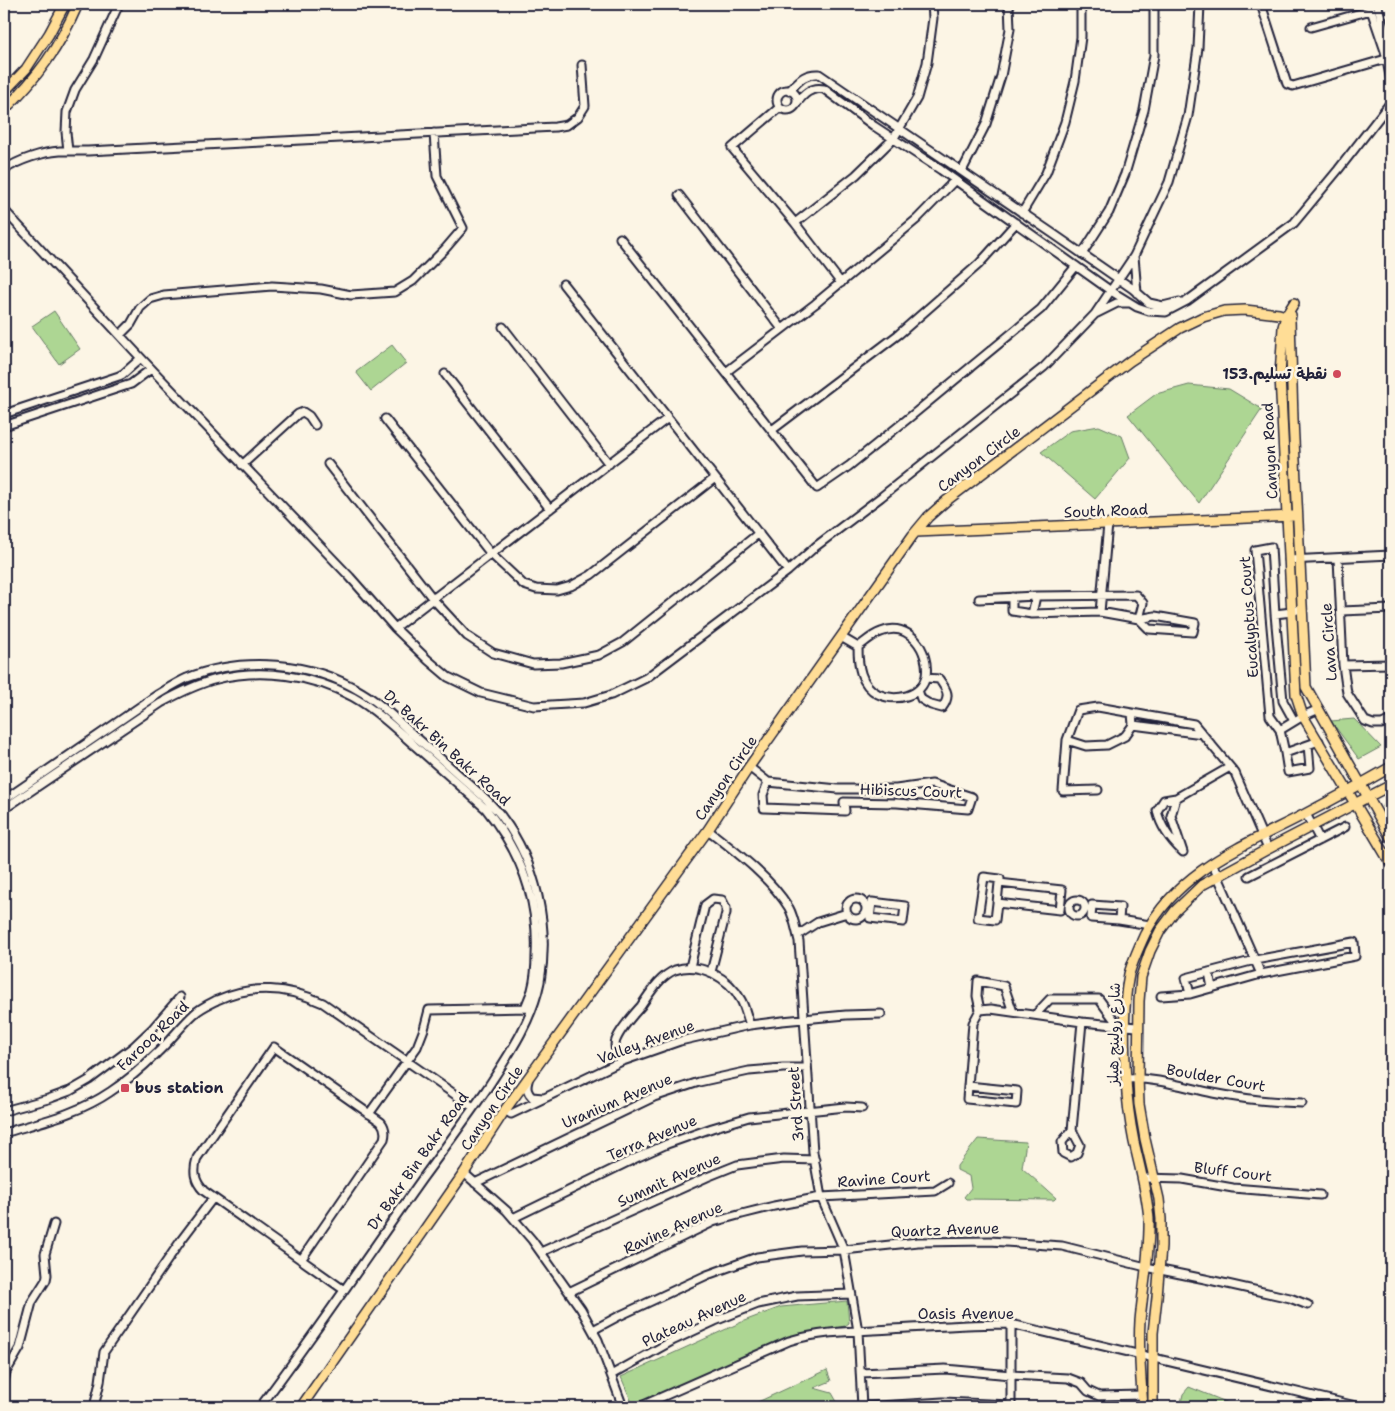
<svg xmlns="http://www.w3.org/2000/svg" width="1395" height="1411" font-family="'Shantell Sans','Playpen Sans Arabic',sans-serif">
  <style>
    .green { fill: #add693; stroke: #687c67 }
    .lines { fill: none; stroke-linecap: round; stroke-linejoin: round }
    .minor-casing { stroke: #22223b; stroke-width: 11 }
    .major-casing { stroke: #22223b; stroke-width: 12 }
    .minor { stroke: #fcf5e5; stroke-width: 7 }
    .major { stroke: #ffdd96; stroke-width: 9 }
    .poi-dot { fill: #d1495b; stroke: #fcf5e5; stroke-width: 2 }
    .labels { text-anchor: middle; stroke-width: 5; stroke-linejoin: round; paint-order: stroke }
    .poi-label { font-size: 15px; font-weight: bold; fill: #22223b; stroke: #fcf5e5; text-anchor: end }
    .street-label { font-size: 15px; fill: #22223b; stroke: #fcf5e5 }
  </style>
  <rect width="100%" height="100%" fill="#fcf5e5"/>
  <filter id="ink" filterUnits="userSpaceOnUse"><feTurbulence type="fractalNoise" baseFrequency=".02" numOctaves="2"/><feDisplacementMap in="SourceGraphic" scale="10" xChannelSelector="R" yChannelSelector="G"/><feConvolveMatrix kernelMatrix="1 2 1 2 8 2 1 2 1" color-interpolation-filters="sRGB"/></filter>
  <g filter="url(#ink)">
    <!-- green -->
    <path class="green" d="M 54,311 L 80,349 L 59,364 L 32,326 Z
      M 392,345 L 406,363 L 371,391 L 356,372 Z
      M 1189,385 L 1229,389 L 1262,409 L 1199,503 L 1128,415 L 1156,394 Z
      M 1099,426 L 1122,436 L 1130,458 L 1095,499 L 1041,452 L 1070,431 Z
      M 1354,719 L 1381,747 L 1359,759 L 1331,721 Z
      M 1391,801 L 1391,823 L 1382,806 Z
      M 978,1139 L 1026,1142 L 1022,1168 L 1056,1198 L 1054,1200 L 966,1199 L 964,1197 L 971,1188 L 969,1176 L 957,1170 L 957,1166 Z
      M 847,1301 L 849,1323 L 845,1326 L 796,1335 L 633,1405 L 621,1377 L 744,1321 L 781,1307 Z
      M 827,1370 L 831,1381 L 814,1388 L 832,1393 L 840,1407 L 747,1407 Z
      M 1189,1387 L 1236,1406 L 1236,1407 L 1180,1407 L 1183,1394 Z"/>
    <g class="lines">
      <defs>
        <path id="minor" d="M 1261,4 L 1287,84 L 1293,86 L 1386,59
          M 1369,4 L 1385,51 L 1391,81
          M 1377,4 L 1391,50
          M 1311,27 L 1371,10
          M777 100a10 10 0 1 1 20 0a10 10 0 1 1-20 0Z
          M 789,91 C 799,81 804,73 819,74 L 1055,235 L 1133,289 L 1149,303 L 1163,306 L 1179,302
          M 796,104 C 803,95 811,86 824,89 L 874,126 L 941,170 L 1111,291 L 1137,307 L 1149,311 L 1166,312 L 1187,301 L 1294,223 L 1338,170 L 1391,102
          M 780,107 L 732,148 L 795,223 L 841,283
          M 68,151 L 66,132 L 67,112 L 75,90 L 94,59 L 119,4
          M 4,170 C 18,160 43,152 60,151 C 70,151 79,151 88,151 L 555,127 L 567,125 L 578,117 L 585,106 L 582,65
          M 962,171 L 986,124 L 1001,76 L 1010,29 L 1009,4
          M 679,195 L 782,329
          M 4,210 L 141,358 L 350,577 L 395,628 L 428,660 L 448,677 L 481,693 L 534,706 L 584,703 L 611,695 L 646,678 L 788,571 L 815,547 L 881,497 L 1044,367 L 1095,314 L 1134,256 L 1169,182 L 1188,116 L 1198,48 L 1200,4
          M 1022,213 L 1046,173 L 1065,122 L 1075,81 L 1081,37 L 1081,4
          M 795,223 L 856,175 L 894,138 L 917,98 L 927,63 L 933,18 L 932,4
          M 620,238 L 817,488 L 849,466 L 910,417 L 1041,309 L 1076,266
          M 1082,254 L 1109,212 L 1125,174 L 1144,110 L 1154,55 L 1154,4
          M 1134,256 L 1137,293
          M 563,284 L 788,571
          M 1097,313 L 1117,303 L 1129,303
          M 503,327 L 609,464
          M 120,335 L 131,324 L 140,308 L 150,299 L 164,295 L 272,286 L 321,289 L 351,295 L 395,292 L 413,281 L 445,249 L 463,228 L 437,176 L 434,133
          M 726,372 L 815,304 L 917,219 L 955,180
          M 445,374 L 550,509
          M 4,414 L 119,376 L 123,374 L 141,358
          M 385,419 L 491,554 L 524,585 L 536,589 L 557,590 L 571,586 L 591,575 L 715,478
          M 4,426 L 131,384 L 151,369
          M 772,430 L 899,334 L 979,264 L 1016,223
          M 328,464 L 433,599 L 467,636 L 493,653 L 533,664 L 561,663 L 599,655 L 623,642 L 759,533
          M 242,465 L 298,414 L 303,412 L 309,416 L 315,425
          M 1338,558 L 1343,665 L 1347,693 L 1365,721 L 1373,724 L 1382,724 L 1391,720
          M 1289,560 L 1391,555
          M 1012,597 L 1012,611 L 1032,614 L 1100,612 L 1139,619 L 1155,616 L 1195,623 L 1193,632 L 1149,629 L 1139,619
          M 979,599 L 1036,596 L 1136,595 L 1143,603 L 1139,619
          M 1341,611 L 1391,609
          M 1100,612 L 1108,524
          M 1032,614 L 1036,596
          M 1275,614 L 1292,612 L 1302,608
          M 395,628 L 668,418
          M 841,637 L 858,647 C 858,665 860,685 878,694 C 895,702 922,697 926,676 C 930,651 909,620 881,632 C 872,635 865,642 858,647
          M 1343,665 L 1391,664
          M 918,690 L 921,699 L 931,705 L 942,708 C 951,696 947,690 939,679 L 926,678
          M 1294,721 L 1283,701 L 1275,614 L 1271,547 L 1255,550 L 1270,716 L 1280,730 L 1285,753 L 1288,772 L 1310,768 L 1308,745
          M 1133,725 L 1203,734
          M 1280,730 L 1303,716 L 1319,709
          M 1067,740 L 1086,746 L 1107,745 L 1125,736 L 1133,725 L 1132,713
          M 1285,753 L 1319,741
          M 749,767 L 768,782 L 763,795 L 764,808 L 845,811 L 844,802 L 897,803 L 968,809 L 972,797 L 932,784 L 896,789 L 838,789 L 768,782
          M 1098,790 L 1063,791 L 1067,740 L 1078,710 L 1098,707 L 1194,724 L 1235,773 L 1268,849
          M 1176,798 L 1171,816 L 1183,852 C 1170,840 1161,828 1157,811 L 1164,800 L 1176,798 L 1230,767
          M 4,800 L 157,695 C 167,689 176,683 187,678 C 242,656 312,661 363,693 C 380,703 395,718 410,732 C 436,754 461,777 487,800 C 492,806 498,811 502,817 C 537,863 550,926 540,982 C 532,1022 508,1056 486,1090 C 465,1120 444,1149 422,1179 C 368,1255 316,1333 260,1407
          M 4,809 L 161,703 C 179,693 197,684 217,679 C 261,668 313,675 353,697 C 376,710 396,729 415,746 C 439,767 463,788 486,809 C 521,852 539,900 536,955 C 536,967 535,979 532,990 C 530,996 527,1002 525,1008
          M 1306,814 L 1320,840
          M 708,830 C 735,851 771,878 789,908 C 794,917 796,930 799,941 L 813,1152 L 821,1197 L 844,1250 L 858,1331 L 862,1407 L 943,1402 L 1011,1405
          M 1212,863 L 1261,974
          M 1249,876 L 1345,827
          M 999,883 L 1062,890 L 1060,910 L 997,903 Z
          M846 909a10 10 0 1 1 20 0a10 10 0 1 1-20 0Z
          M1069 908a8 8 0 1 1 16 0a8 8 0 1 1-16 0Z
          M 872,902 L 905,906 L 903,922 L 870,918 Z
          M 997,903 L 995,920 L 978,918 L 984,877 L 1000,879 L 999,883
          M 1092,905 L 1120,907 L 1119,920 L 1091,918 Z
          M 1119,920 L 1150,925
          M 798,935 L 818,922 L 847,913
          M 690,967 L 705,905 L 713,899 L 722,900 L 726,908 L 726,913 L 711,972
          M 1209,972 L 1212,988
          M 1161,996 L 1190,994 L 1261,974 L 1355,956 L 1354,942 L 1255,960 L 1186,978 L 1190,994
          M 980,1010 L 977,996 L 978,981 L 1004,986 L 1013,1012
          M 1035,1015 L 1050,999 L 1099,999 L 1118,1025
          M 620,1062 C 618,1056 613,1047 616,1040 C 621,1028 632,1016 641,1006 C 650,993 660,976 675,970 C 700,961 729,978 741,1000 C 745,1007 747,1017 750,1025
          M 1125,1079 C 1155,1077 1184,1087 1213,1093 C 1243,1099 1272,1102 1302,1103
          M 528,1081 C 526,1088 527,1092 532,1097 L 543,1098
          M 968,1086 L 1017,1091 L 1016,1104 L 967,1099 L 973,1023 L 980,1010 L 991,1009 L 1082,1022 L 1137,1027
          M 505,1110 L 511,1114 L 620,1062 L 680,1041 L 750,1025 L 782,1021 L 846,1015 L 881,1014
          M 4,1111 L 48,1099 L 70,1091 L 89,1080 L 133,1047 L 152,1029 L 180,997
          M 369,1114 L 417,1047 L 424,1029 L 429,1010 L 529,1008
          M 1072,1130 L 1080,1145 L 1077,1153 L 1071,1157 L 1063,1153 L 1062,1142 L 1072,1130 L 1082,1022
          M 4,1133 C 40,1122 78,1114 110,1092 C 127,1081 143,1067 157,1053 C 170,1041 181,1026 194,1014 C 200,1008 209,1004 217,1000 C 252,984 289,987 323,1003 L 473,1107
          M 464,1173 L 507,1211 L 532,1240 L 581,1309 L 598,1340 L 623,1407
          M 1143,1178 L 1182,1179 L 1233,1188 L 1320,1195
          M 475,1183 L 654,1097 L 699,1082 L 749,1071 L 783,1068 L 807,1068
          M 513,1218 L 636,1158 L 667,1144 L 712,1128 L 749,1117 L 846,1107 L 862,1108
          M 541,1252 L 707,1177 L 737,1165 L 784,1159 L 815,1160
          M 301,1260 L 384,1139 C 386,1132 385,1127 381,1122 L 274,1047 L 197,1158 C 193,1171 194,1181 204,1191 L 344,1290
          M 569,1292 L 713,1222 L 742,1214 L 774,1206 L 821,1197 L 935,1191 L 948,1183
          M 593,1330 L 619,1316 L 707,1275 L 757,1257 L 802,1251 L 844,1250 L 918,1242 L 990,1241 L 1062,1246 L 1146,1267 L 1205,1279 L 1290,1298 L 1308,1305
          M 861,1373 L 945,1369 L 1011,1375 L 1068,1378 L 1081,1383 L 1088,1391 L 1099,1396 L 1142,1395
          M 611,1375 L 674,1340 L 715,1321 L 758,1304 L 797,1296 L 851,1294
          M 4,1382 L 6,1372 L 20,1348 L 32,1302 L 46,1280 L 47,1275 L 45,1254 L 54,1224
          M 94,1407 L 100,1382 L 104,1352 L 182,1239 L 213,1198
          M 639,1407 L 789,1341 C 821,1331 857,1331 891,1329 C 931,1327 971,1324 1011,1324 L 1360,1407
          M 1011,1407 L 1011,1324"/>
        <path id="major" d="M 4,92 L 26,69 L 49,34 L 65,4
          M 4,110 C 38,77 59,48 78,4
          M 1294,303 L 1286,316 L 1283,327 L 1280,376 L 1296,695 L 1303,716 L 1391,864
          M 1291,315 L 1290,320 L 1293,419 L 1306,687 L 1391,838
          M 916,532 L 1293,516
          M 301,1407 L 464,1173 L 505,1110 L 708,830 L 749,767 L 913,535 L 928,517 L 946,501 L 1130,361 L 1180,328 L 1203,317 L 1224,311 L 1245,310 L 1279,314 L 1286,316 L 1290,320
          M 1143,1407 C 1141,1379 1138,1350 1140,1321 C 1143,1287 1150,1253 1149,1219 C 1147,1193 1140,1168 1134,1142 C 1130,1122 1127,1101 1126,1080 C 1124,1049 1123,1004 1129,974 C 1133,960 1139,947 1145,934 C 1179,869 1244,846 1305,814 C 1334,799 1363,783 1391,767
          M 1153,1407 L 1153,1333 L 1157,1297 L 1161,1247 L 1161,1219 L 1159,1199 L 1145,1139 L 1139,1104 L 1138,1078 L 1139,1001 L 1141,977 L 1150,951 L 1160,931 L 1175,911 L 1202,885 L 1268,849 L 1391,785"/>
      </defs>
      <!-- minor casing -->
      <use href="#minor" class="minor-casing"/>
      <!-- major casing -->
      <use href="#major" class="major-casing"/>
      <!-- minor -->
      <use href="#minor" class="minor"/>
      <!-- major -->
      <use href="#major" class="major"/>
    </g>
  </g>
  <!-- markers -->
  <g class="poi-dot">
    <circle cx="1337" cy="374" r="5"/>
    <rect x="120" y="1083" width="10" height="10" rx="2.5"/>
  </g>
  <g class="labels">
    <!-- poi labels -->
    <g class="poi-label">
      <text x="1327" y="379">نقطة تسليم.153</text>
      <text x="135" y="1093" text-anchor="start">bus station</text>
    </g>
    <!-- street labels -->
    <g class="street-label">
      <text transform="translate(1270 451) rotate(-93)" y="5">Canyon Road</text>
      <text transform="translate(979 459) rotate(-37)" y="5">Canyon Circle</text>
      <text transform="translate(1106 511) rotate(-2)" y="5">South Road</text>
      <text transform="translate(1249 617) rotate(-94)" y="5">Eucalyptus Court</text>
      <text transform="translate(1329 642) rotate(-94)" y="5">Lava Circle</text>
      <text transform="translate(447 748) rotate(42)" y="5">Dr Bakr Bin Bakr Road</text>
      <text transform="translate(726 778) rotate(-56)" y="5">Canyon Circle</text>
      <text transform="translate(911 791) rotate(2)" y="5">Hibiscus Court</text>
      <text transform="translate(1114 1034) rotate(-89)" y="5">شارع رولينج هيلز</text>
      <text transform="translate(153 1036) rotate(-44)" y="5">Farooq Road</text>
      <text transform="translate(646 1042) rotate(-20)" y="5">Valley Avenue</text>
      <text transform="translate(1216 1078) rotate(10)" y="5">Boulder Court</text>
      <text transform="translate(617 1101) rotate(-23)" y="5">Uranium Avenue</text>
      <text transform="translate(796 1104) rotate(-94)" y="5">3rd Street</text>
      <text transform="translate(492 1108) rotate(-56)" y="5">Canyon Circle</text>
      <text transform="translate(652 1138) rotate(-23)" y="5">Terra Avenue</text>
      <text transform="translate(418 1161) rotate(-55)" y="5">Dr Bakr Bin Bakr Road</text>
      <text transform="translate(1233 1172) rotate(7)" y="5">Bluff Court</text>
      <text transform="translate(884 1179) rotate(-4)" y="5">Ravine Court</text>
      <text transform="translate(669 1180) rotate(-24)" y="5">Summit Avenue</text>
      <text transform="translate(673 1228) rotate(-24)" y="5">Ravine Avenue</text>
      <text transform="translate(945 1230) rotate(-2)" y="5">Quartz Avenue</text>
      <text x="966" y="1319">Oasis Avenue</text>
      <text transform="translate(694 1319) rotate(-25)" y="5">Plateau Avenue</text>
    </g>
  </g>
  <!-- margin -->
  <rect width="1395" height="1411" fill="none" stroke="#fcf5e5" stroke-width="20"/>
  <rect x="10" y="10" width="1375" height="1391" fill="none" stroke="#22223b" stroke-width="2" filter="url(#ink)"/>
</svg>
